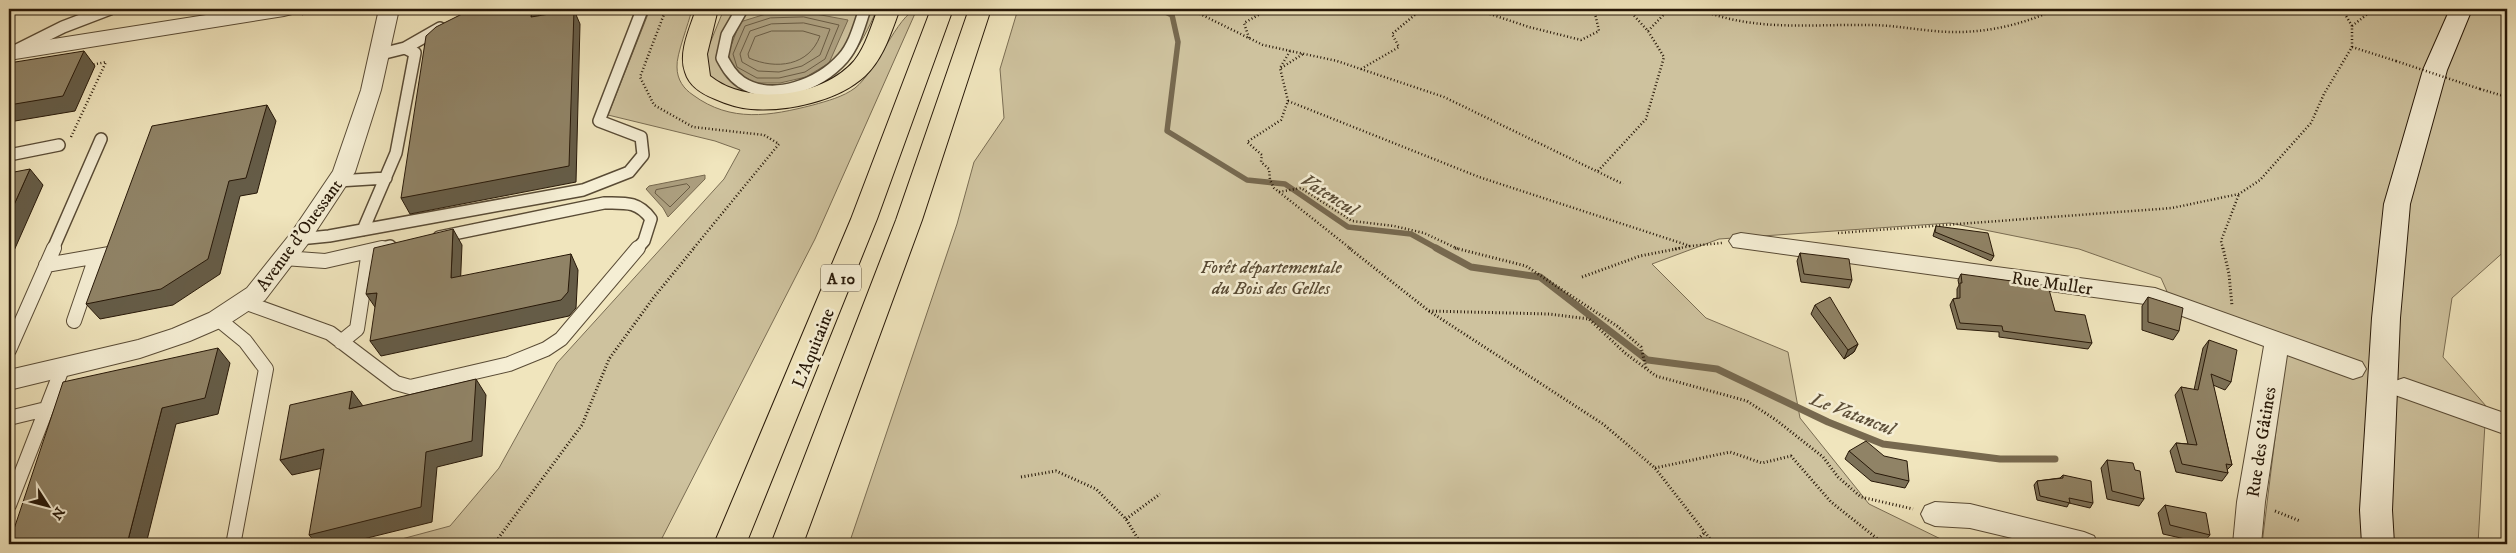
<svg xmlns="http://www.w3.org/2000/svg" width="2516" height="553" font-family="'IM FELL DW Pica',serif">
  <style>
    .green { fill: #cec29e; stroke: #7a6d53 }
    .water { fill: #ac9f7f; stroke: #77694f }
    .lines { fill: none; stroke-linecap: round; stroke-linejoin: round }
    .shore { stroke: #6a5c44; stroke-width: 1 }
    .stream-far1 { stroke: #77694f; stroke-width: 5.5 }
    .stream { stroke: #77694f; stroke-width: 7 }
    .service-far1-casing { stroke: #594b35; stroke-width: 14 }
    .service-casing { stroke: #594b35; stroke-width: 16 }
    .minor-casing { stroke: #594b35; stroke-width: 2 }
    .tertiary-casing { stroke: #594b35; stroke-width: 2 }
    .secondary-casing { stroke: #271808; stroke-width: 2 }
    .motorway-casing { stroke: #271808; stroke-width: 2 }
    .path-far1 { stroke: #271808; stroke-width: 2.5; stroke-dasharray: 1 2.5; stroke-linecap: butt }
    .path { stroke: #271808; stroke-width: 3; stroke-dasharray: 1 2.5; stroke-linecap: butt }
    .service-far1 { stroke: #f5eed4; stroke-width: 11 }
    .service { stroke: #f5eed4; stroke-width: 14 }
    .minor { fill: #f5eed4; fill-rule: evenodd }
    .tertiary { fill: #f5eed4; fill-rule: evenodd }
    .secondary { fill: #f5eed4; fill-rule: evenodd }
    .motorway { fill: #f0e5bd; fill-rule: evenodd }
    .path-bridge { stroke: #271808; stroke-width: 2.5; stroke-dasharray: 1 2.5; stroke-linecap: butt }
    .wall { fill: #7c7158; stroke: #271808 }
    .shaded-wall { fill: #655c47; stroke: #271808 }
    .building { fill: #908366; stroke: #271808 }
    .labels { text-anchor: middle; stroke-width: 5; stroke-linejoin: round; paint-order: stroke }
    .shield { fill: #f5eed4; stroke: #655845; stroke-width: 1 }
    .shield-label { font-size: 16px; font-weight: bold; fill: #271808 }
    .street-label { font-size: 18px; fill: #271808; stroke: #f5eed4 }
    .park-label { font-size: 18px; font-style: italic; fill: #594b35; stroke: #f5eed4 }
    .water-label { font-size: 19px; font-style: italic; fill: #5c4e38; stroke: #f5eed4 }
  </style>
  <rect width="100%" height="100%" fill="#f0e5bd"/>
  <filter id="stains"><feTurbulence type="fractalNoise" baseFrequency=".004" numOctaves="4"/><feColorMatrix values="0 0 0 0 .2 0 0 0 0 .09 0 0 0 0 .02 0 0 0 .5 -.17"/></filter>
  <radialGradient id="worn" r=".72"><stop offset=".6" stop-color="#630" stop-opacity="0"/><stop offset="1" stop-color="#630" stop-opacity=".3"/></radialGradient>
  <!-- green -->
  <path class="green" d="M 650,9 L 692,9 C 689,23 676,55 677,67 C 677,80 684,89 693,95 C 731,123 770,116 813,105 C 827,101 843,97 855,88 C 877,71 897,15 917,9 L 815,239 L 659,544 L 383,544 L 450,526 L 499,468 L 557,363 L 724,179 L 740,150 L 715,141 L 608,115 Z
    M 724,9 L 877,9 C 869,28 860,46 847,62 C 822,92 758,108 723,87 C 718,84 713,79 709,75 L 706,53 Z
    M 1018,9 L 2507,9 L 2507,249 L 2452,298 L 2443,357 L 2486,406 L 2478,544 L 2262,544 L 2287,341 L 2169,296 L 2161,278 L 2079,249 L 1950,223 L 1719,239 L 1652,264 L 1706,318 L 1788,352 L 1800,418 L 1869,504 L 1951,544 L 849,544 L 957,224 L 974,162 L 1004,118 L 1000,69 Z"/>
  <!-- water -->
  <path class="water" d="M 805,12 L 848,20 L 829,63 L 806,77 L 780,83 L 755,83 L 733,70 L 728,54 L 740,22 L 769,13 Z
    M 705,175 L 705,179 L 668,217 L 663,208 L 646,189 L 649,186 Z"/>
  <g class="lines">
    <!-- shore -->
    <path class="shore" d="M 804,17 L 839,25 L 825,59 L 805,72 L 779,78 L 757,78 L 737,67 L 733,54 L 745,26 L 770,18 Z
      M 804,23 L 830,29 L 820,55 L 802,66 L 779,72 L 758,71 L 742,62 L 740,54 L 750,31 L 771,24 Z
      M 772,31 L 803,31 L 820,36 C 809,66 776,70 749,58 L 748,54 L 755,37 Z
      M 687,184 L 690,187 L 670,207 L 655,193 L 656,190 Z"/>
    <!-- stream-far1 -->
    <path class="stream-far1" d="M 1159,9 L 1172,15 L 1178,42 L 1167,131 L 1247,180 L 1285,184 L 1348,227 L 1411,234 L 1438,249"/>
    <!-- stream -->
    <path class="stream" d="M 1436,248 L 1471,267 L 1540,277 L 1646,359
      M 1648,360 L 1717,369 L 1828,422 L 1883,444 L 2000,459 L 2055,459"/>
    <defs>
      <path id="service-far1" d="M 742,9 L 727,35 L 722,58 C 727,67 732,76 741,82 C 773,103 820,84 843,58 C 855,44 859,26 865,9
        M 17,50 L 63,27 L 110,9
        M 381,54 L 405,48 L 440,28
        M 9,155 L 59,145
        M 338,181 L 386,178
        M 363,230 L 396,153 L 415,53 L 405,48
        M 439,237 L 604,203 C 625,203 638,201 651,219 L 644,241 L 637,249
        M 299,239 L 329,236 L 583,190 L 629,172 L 643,155 L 641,137 L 599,121 L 642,10 L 639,9
        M 53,249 L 101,139
        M 377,249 L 390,246"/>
      <path id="service" d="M 284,258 L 325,261 L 382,248
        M 46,265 L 115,253
        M 244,302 L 330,333 L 396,383 L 410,387 L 509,364 L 546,349 L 561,339 L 638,248
        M 218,319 L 245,341 L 266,369 L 234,540
        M 74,321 L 96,257
        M 341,342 L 357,329 L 369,251
        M 9,350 L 54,248
        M 9,418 L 46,409
        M 9,505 L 62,369"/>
      <path id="minor" d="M 379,9 L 399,9 L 381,90 L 355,172 L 307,245 L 265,300 L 227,325 L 190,341 L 140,358 L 9,390 L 9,370 L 138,340 L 172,329 L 209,313 L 247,288 L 291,233 L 333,171 L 361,90 Z
        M 1741,233 L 2155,288 L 2362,362 L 2366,369 L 2362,376 L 2353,379 L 2287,355 L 2265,502 L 2261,544 L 2233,544 L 2237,502 L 2264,346 L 2152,305 L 1733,247 L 1729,241 L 1733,235 Z
        M 2404,378 L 2507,414 L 2507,435 L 2395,395 L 2391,388 L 2395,381 Z
        M 1935,502 L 1970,504 L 2084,532 L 2094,536 L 2098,544 L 2037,544 L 1970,528 L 1935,526 L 1925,522 L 1921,514 L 1925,506 Z"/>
      <path id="tertiary" d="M 244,9 L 295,9 L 292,14 L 284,16 L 9,60 L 9,46 Z"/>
      <path id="secondary" d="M 2450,9 L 2472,9 L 2447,70 L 2410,204 L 2400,318 L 2392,510 L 2394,544 L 2362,544 L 2360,510 L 2372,318 L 2384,204 L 2423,70 Z"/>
      <path id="motorway" d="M 696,9 L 718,9 L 707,54 L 710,76 C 748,107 823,97 854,61 C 866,46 871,26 878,9 L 900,9 C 891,32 884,58 865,76 C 838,101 787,112 751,109 C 739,108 726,104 715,99 C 702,94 689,86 685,72 C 678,52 690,28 696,9 Z
        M 931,9 L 953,9 L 877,219 L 746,544 L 714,544 L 851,219 Z
        M 969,9 L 991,9 L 922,220 L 803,544 L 771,544 L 896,220 Z"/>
    </defs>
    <!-- service-far1 casing -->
    <use href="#service-far1" class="service-far1-casing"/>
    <!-- service casing -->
    <use href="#service" class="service-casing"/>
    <!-- minor casing -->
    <use href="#minor" class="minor-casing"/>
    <!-- tertiary casing -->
    <use href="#tertiary" class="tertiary-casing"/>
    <!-- secondary casing -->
    <use href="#secondary" class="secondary-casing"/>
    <!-- motorway casing -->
    <use href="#motorway" class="motorway-casing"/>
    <!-- path-far1 -->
    <path class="path-far1" d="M 666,9 L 640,77 L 654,105 L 693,127 L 764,135 L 779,144 L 693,249
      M 1190,9 L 1263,45 L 1337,61 L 1444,97 L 1623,184
      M 1699,9 C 1754,32 1810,24 1869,25 C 1895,25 1922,31 1949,32 C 1986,33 2022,25 2056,9
      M 302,14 L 346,9
      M 2352,26 L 2374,9
      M 1648,31 L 1669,9
      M 1249,38 L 1244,23 L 1269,9
      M 2352,47 L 2396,61
      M 1290,51 L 1280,68 L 1288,101 L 1281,120 L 1247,142 L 1262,155 L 1261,162 L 1269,169 L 1270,180 L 1274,188 L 1351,249
      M 1281,68 L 1303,54
      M 1361,69 L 1399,47 L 1392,34 L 1417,13 L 1484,12 L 1529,27 L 1581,40 L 1599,31 L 1594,9
      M 2480,89 L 2507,97
      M 1288,101 L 1479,177 L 1690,246 L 1722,243
      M 71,137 L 106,62 L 91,65
      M 1598,171 L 1646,119 L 1664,57 L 1648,31 L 1628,9
      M 1279,192 L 1301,188 L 1352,221 L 1394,226 L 1424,233 L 1458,249
      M 1838,233 L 2172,208 L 2239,194 L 2260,180 L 2311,123 L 2324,94 L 2352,47 L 2352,26 L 2342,9
      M 1675,249 L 1690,246
      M 2223,249 L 2221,241 L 2239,194"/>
    <!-- path -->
    <path class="path" d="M 1349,248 L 1429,311 L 1603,424 L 1655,468 L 1714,544
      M 1455,248 L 1526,266 L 1617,326 L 1641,347 L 1646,368
      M 2223,248 L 2229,274 L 2232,306
      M 1582,277 L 1640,256 L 1681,248
      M 1429,311 L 1549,314 L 1589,319 L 1625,353 L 1656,376 L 1747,401 L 1776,420 L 1823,457 L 1838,477 L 1861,497 L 1913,509
      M 1655,468 L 1730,452 L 1762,463 L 1791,456 L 1831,502 L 1884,544
      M 1021,477 L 1056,471 L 1096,489 L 1126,519 L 1141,544
      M 2275,511 L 2300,521
      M 1126,519 L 1160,494
      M 494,544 L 582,425 L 609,359 L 654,297 L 694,248
      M 1693,544 L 1705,532"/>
    <!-- service-far1 -->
    <use href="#service-far1" class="service-far1"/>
    <!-- service -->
    <use href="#service" class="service"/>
    <!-- minor -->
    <use href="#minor" class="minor"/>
    <!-- tertiary -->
    <use href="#tertiary" class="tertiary"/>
    <!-- secondary -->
    <use href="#secondary" class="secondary"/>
    <!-- motorway -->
    <use href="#motorway" class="motorway"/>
    <!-- path-bridge -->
    <path class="path-bridge" d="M 2396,61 L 2480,89"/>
  </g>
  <!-- wall -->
  <path class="wall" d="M 1936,226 L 1994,256 L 1991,261 L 1933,236 Z
    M 1800,253 L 1852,280 L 1849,288 L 1801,282 L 1797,261 Z
    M 1961,274 L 2055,311 L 2092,343 L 2088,349 L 1999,337 L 1999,332 L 1957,329 L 1950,305 L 1953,299 L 1957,298 L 1957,289 L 1959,285 L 1958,280 Z
    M 2148,297 L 2179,331 L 2173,340 L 2142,330 L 2142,306 Z
    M 1815,305 L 1858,344 L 1854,352 L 1844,359 L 1811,314 Z
    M 2209,340 L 2231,382 L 2225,390 L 2213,385 L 2232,465 L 2227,470 L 2228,473 L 2222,481 L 2176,472 L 2170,451 L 2176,443 L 2188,444 L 2175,395 L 2181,387 L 2194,390 L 2203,348 Z
    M 1849,451 L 1909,481 L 1905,488 L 1871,481 L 1845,459 Z
    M 2107,460 L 2135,470 L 2144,499 L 2139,506 L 2107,499 L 2101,468 Z
    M 2063,475 L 2093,503 L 2090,508 L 2069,503 L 2067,507 L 2037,500 L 2034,485 L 2037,481 L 2060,478 Z
    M 2165,505 L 2210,535 L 2203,543 L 2163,534 L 2158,513 Z"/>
  <!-- shaded-wall -->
  <path class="shaded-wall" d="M 532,9 L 539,9 L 538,32 L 531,17 Z
    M 574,10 L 580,24 L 576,182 L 410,214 L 401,198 Z
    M 84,51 L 95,66 L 75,111 L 9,122 L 9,105 Z
    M 267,105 L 276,121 L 257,193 L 240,196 L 220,274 L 173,305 L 100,319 L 86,304 L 229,181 Z
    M 30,169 L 43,185 L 9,262 L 9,216 Z
    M 453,229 L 462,245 L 460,293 L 451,278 Z
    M 571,254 L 578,270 L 576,308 L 569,316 L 381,356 L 370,341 Z
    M 377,293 L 377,310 L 366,294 Z
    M 1858,344 L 1854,352 L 1844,359 L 1848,350 Z
    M 218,348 L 230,363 L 218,414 L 176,424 L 146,544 L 127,544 L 162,408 Z
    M 476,379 L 486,395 L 482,456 L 437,467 L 432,522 L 343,544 L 317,544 L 309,535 L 426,452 Z
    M 352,391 L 363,406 L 349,409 Z
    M 324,449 L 336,465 L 292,475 L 280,460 Z"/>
  <!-- building -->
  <path class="building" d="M 472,9 L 532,9 L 531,17 L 574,10 L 569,166 L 401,198 L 426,36 L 436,27 Z
    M 84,51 L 63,96 L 9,105 L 9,63 Z
    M 267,105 L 246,178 L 229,181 L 208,259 L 161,289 L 86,304 L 152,126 Z
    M 30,169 L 9,216 L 9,173 Z
    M 1936,226 L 1988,233 L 1994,256 L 1935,232 Z
    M 453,229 L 451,278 L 571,254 L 568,292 L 561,300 L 370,341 L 377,293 L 366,294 L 374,248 Z
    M 1800,253 L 1849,259 L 1852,280 L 1804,274 Z
    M 1961,274 L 2048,286 L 2055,311 L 2085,315 L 2092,343 L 2003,331 L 2002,326 L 1960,323 L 1953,299 L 1960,298 L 1960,283 L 1962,283 Z
    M 1830,297 L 1858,344 L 1848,350 L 1815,305 Z
    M 2148,297 L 2183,308 L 2179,331 L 2148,322 Z
    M 2209,340 L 2237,350 L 2231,382 L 2211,374 L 2232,465 L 2226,464 L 2228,473 L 2182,464 L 2176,443 L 2197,445 L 2181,387 L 2198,390 Z
    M 218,348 L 205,398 L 162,408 L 127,544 L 9,544 L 63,382 Z
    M 476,379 L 472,441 L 426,452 L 421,507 L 309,535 L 324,449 L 280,460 L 290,405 L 352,391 L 349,409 Z
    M 1866,441 L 1884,456 L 1907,461 L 1909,481 L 1875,473 L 1849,451 Z
    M 2107,460 L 2133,463 L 2135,470 L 2140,471 L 2144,499 L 2112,491 Z
    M 2063,475 L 2091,481 L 2093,503 L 2069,498 L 2070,503 L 2040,496 L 2037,481 L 2063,478 Z
    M 2165,505 L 2206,513 L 2210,535 L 2170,525 Z"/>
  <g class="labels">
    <!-- shield labels -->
    <rect class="shield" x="821" y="264.5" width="40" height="27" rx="4"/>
    <g class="shield-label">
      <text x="841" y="284">A 10</text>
    </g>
    <!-- street labels -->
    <g class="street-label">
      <text transform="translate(299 235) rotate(-54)" y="6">Avenue d'Ouessant</text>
      <text transform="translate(2052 283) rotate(8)" y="6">Rue Muller</text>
      <text transform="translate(813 348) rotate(-68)" y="6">L'Aquitaine</text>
      <text transform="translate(2261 442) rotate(-81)" y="6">Rue des Gâtines</text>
    </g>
    <!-- park labels -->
    <g class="park-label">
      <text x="1271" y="273">Forêt départementale<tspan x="1271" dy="21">du Bois des Gelles</tspan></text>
    </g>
    <!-- water labels -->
    <g class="water-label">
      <text transform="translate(1330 194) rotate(32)" y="7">Vatencul</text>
      <text transform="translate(1853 413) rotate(21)" y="7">Le Vatancul</text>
    </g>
  </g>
  <!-- margin -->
  <rect width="2516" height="553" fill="none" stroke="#f0e5bd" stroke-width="30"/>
  <rect x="10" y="10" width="2496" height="533" fill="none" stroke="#271808" stroke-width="2.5"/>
  <rect x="15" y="15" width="2486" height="523" fill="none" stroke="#271808"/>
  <!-- north arrow -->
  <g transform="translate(48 506) rotate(126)" stroke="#f5eed4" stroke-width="4" paint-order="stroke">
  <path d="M0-4L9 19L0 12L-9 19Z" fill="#271808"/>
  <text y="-8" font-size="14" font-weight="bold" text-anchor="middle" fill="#271808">N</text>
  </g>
  <rect width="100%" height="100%" filter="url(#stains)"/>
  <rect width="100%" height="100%" fill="url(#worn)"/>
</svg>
